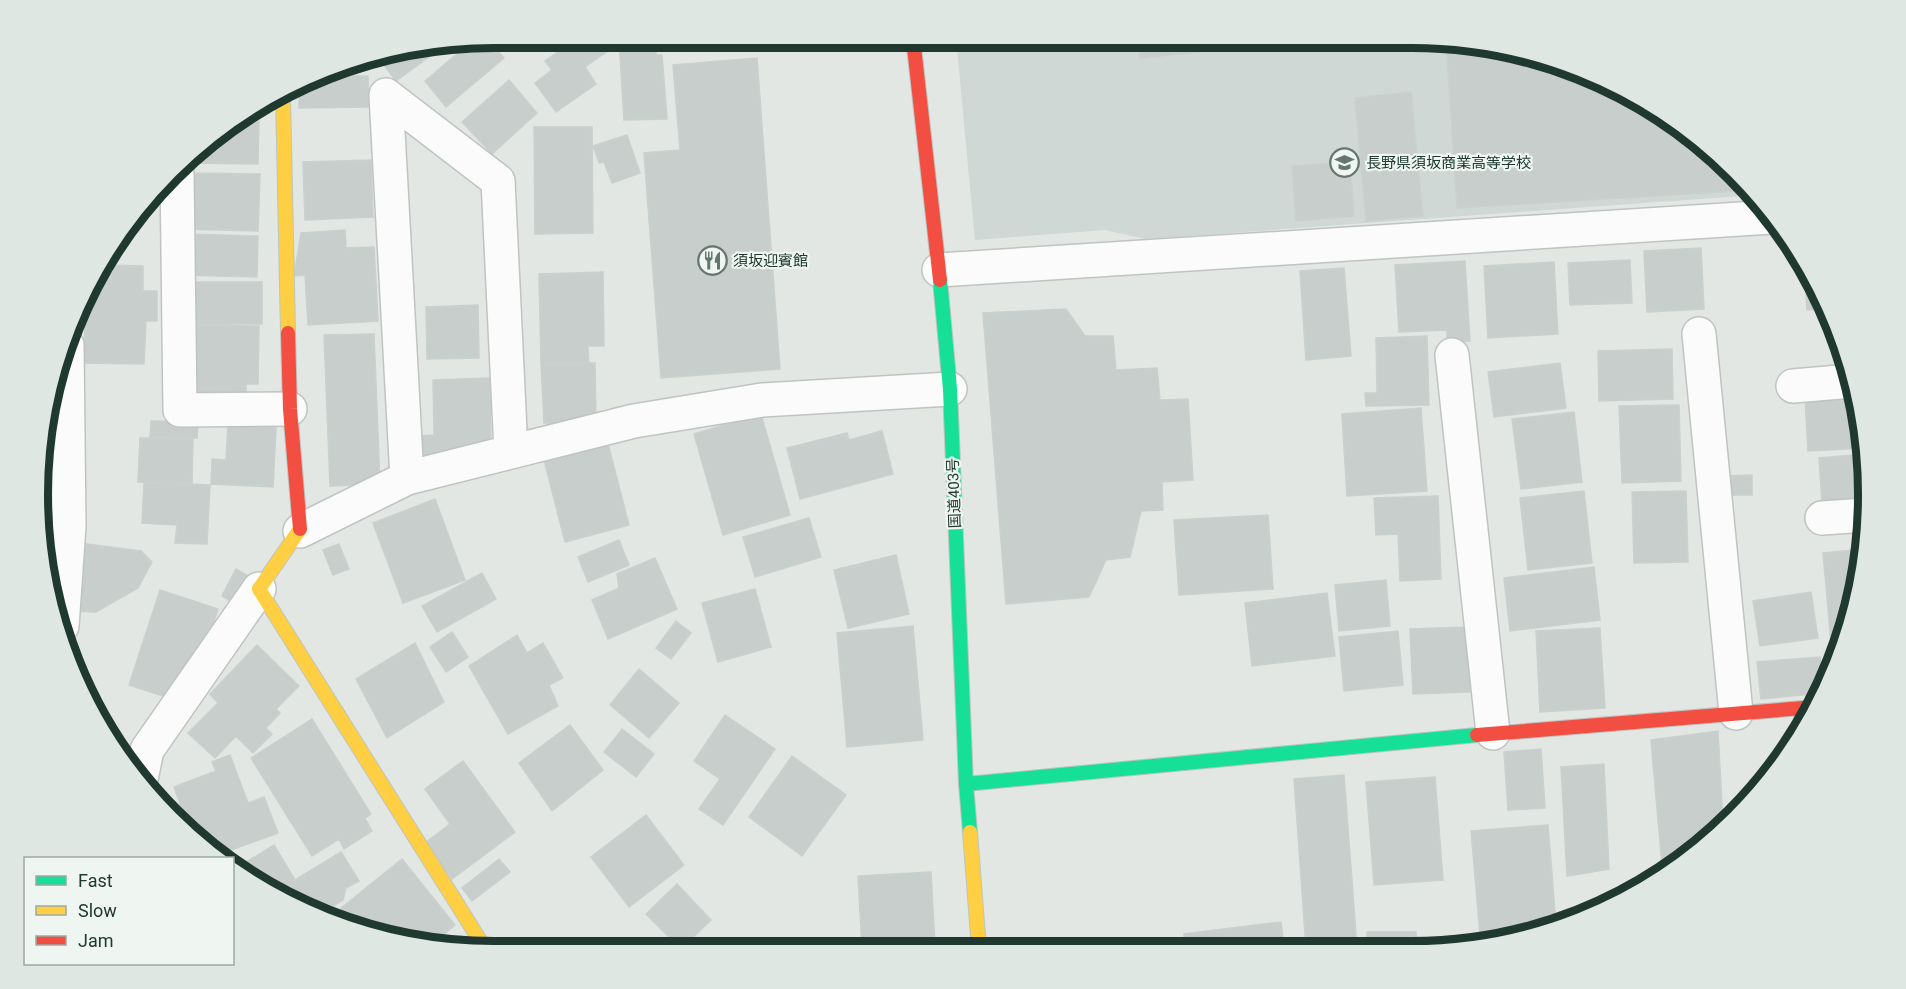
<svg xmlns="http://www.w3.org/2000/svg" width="1906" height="989" font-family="Roboto,'Noto Sans JP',sans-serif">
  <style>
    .built { fill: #cfd8d4 }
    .building { fill: #c8cecb; stroke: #cad0cd; stroke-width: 1.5 }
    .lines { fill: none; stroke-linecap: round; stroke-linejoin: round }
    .street-casing { stroke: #bfc4c1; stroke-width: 36 }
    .fast-casing { stroke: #bdc5c1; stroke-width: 16 }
    .slow-casing { stroke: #bdc5c1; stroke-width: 16 }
    .jam-casing { stroke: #bdc5c1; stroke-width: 16 }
    .street { stroke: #fbfbfb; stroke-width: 33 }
    .fast { stroke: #16e098; stroke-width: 14 }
    .slow { stroke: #ffcf43; stroke-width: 14 }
    .jam { stroke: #f24e42; stroke-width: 14 }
    .labels { text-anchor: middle; stroke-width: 4.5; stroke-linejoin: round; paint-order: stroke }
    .poi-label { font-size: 15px; fill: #203930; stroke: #eff6f2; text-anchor: start }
    .street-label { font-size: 15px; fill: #203930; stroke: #eff6f2 }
    .rim { fill: none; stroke: #203930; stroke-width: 8 }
  </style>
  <rect width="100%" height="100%" fill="#e2e7e4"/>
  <!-- built -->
  <path class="built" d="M 956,38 L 1441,38 L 1529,53 L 1614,85 L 1690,132 L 1756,195 L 1146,239 L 1105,230 L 975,240 Z"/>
  <!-- building -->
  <path class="building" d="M 578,38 L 605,38 L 612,48 L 585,67 L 596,84 L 556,112 L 535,83 L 552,70 L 545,61 Z
    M 619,38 L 655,38 L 656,55 L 662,55 L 667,119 L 624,120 Z
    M 663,38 L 687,38 L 687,40 L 663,39 Z
    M 979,38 L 1087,38 L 1087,40 L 979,39 Z
    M 1138,38 L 1197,38 L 1199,52 L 1140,58 Z
    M 487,39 L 504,58 L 446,107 L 425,81 L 472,41 Z
    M 1446,39 L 1529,53 L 1614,85 L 1690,132 L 1751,190 L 1457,208 Z
    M 444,46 L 396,81 L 378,57 Z
    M 757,58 L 780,369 L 661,378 L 644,153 L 680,150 L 673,65 Z
    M 347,62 L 356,62 L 355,76 L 368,76 L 369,107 L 299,108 L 299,88 Z
    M 509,80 L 537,113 L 492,154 L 462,122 Z
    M 1411,92 L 1423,216 L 1366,221 L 1355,98 Z
    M 246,116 L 259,116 L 258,164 L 188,163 L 216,132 Z
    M 534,127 L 592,127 L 593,233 L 535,234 Z
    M 627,135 L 640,173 L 612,183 L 604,162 L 599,163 L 593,146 Z
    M 371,160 L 373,217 L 305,220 L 303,162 Z
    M 1350,162 L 1354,216 L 1296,221 L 1292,166 Z
    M 186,173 L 260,174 L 258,231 L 185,229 Z
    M 345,230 L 346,248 L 374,247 L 378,321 L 308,325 L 305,275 L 294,276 L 301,233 Z
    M 184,234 L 258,236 L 257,277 L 183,275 Z
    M 1701,248 L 1704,309 L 1647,312 L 1644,251 Z
    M 1630,260 L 1632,303 L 1570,305 L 1568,263 Z
    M 1465,261 L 1470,341 L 1447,343 L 1447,330 L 1399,332 L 1395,265 Z
    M 1554,262 L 1558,334 L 1488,338 L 1484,266 Z
    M 1804,264 L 1807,266 L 1827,309 L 1807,310 Z
    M 104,265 L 143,266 L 143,291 L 157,291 L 157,321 L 146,321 L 144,364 L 84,363 L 85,319 L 79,319 Z
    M 1344,268 L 1351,356 L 1306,360 L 1300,271 Z
    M 603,272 L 604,346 L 588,346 L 589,364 L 541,364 L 539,274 Z
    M 182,282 L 262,282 L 262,324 L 182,324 Z
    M 478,305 L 479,358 L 427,359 L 426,307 Z
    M 1066,309 L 1085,336 L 1113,336 L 1116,370 L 1157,368 L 1160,400 L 1188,399 L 1193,480 L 1162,482 L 1163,510 L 1141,511 L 1130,557 L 1106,560 L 1089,597 L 1006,604 L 983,313 Z
    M 188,325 L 259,326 L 258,384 L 246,384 L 246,398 L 187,397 Z
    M 374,334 L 380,484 L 330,486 L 324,335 Z
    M 1427,336 L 1429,405 L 1366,406 L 1365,393 L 1377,393 L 1376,338 Z
    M 1672,349 L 1673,399 L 1599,401 L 1598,351 Z
    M 595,363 L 596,423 L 544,423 L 541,364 Z
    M 1560,363 L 1566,408 L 1494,417 L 1488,372 Z
    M 490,378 L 491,451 L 419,467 L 418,436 L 434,435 L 433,380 Z
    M 1855,394 L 1865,435 L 1865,448 L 1808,451 L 1805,398 Z
    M 1679,405 L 1681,481 L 1622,483 L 1619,406 Z
    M 1421,408 L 1427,491 L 1347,496 L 1342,414 Z
    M 1574,412 L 1582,482 L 1521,489 L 1512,419 Z
    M 761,414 L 790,515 L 723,535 L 694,434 Z
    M 151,421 L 198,422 L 197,438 L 150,437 Z
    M 228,425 L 276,428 L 273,487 L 211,484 L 212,459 L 226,460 Z
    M 882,431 L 893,474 L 800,499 L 787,448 L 847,433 L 849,440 Z
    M 140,438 L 193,439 L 192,484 L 138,482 Z
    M 607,440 L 629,525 L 565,542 L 543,456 Z
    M 1865,454 L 1867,499 L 1822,503 L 1819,458 Z
    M 1752,475 L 1752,495 L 1724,495 L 1724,476 Z
    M 144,482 L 210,485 L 207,544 L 175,543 L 177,525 L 142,523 Z
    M 1584,491 L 1592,563 L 1528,570 L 1520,498 Z
    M 1686,491 L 1688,562 L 1634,563 L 1632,492 Z
    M 1438,496 L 1441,579 L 1400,581 L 1398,534 L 1376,535 L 1374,498 Z
    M 435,499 L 465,580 L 403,603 L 373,523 Z
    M 1268,515 L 1273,589 L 1179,595 L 1174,520 Z
    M 809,518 L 821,557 L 755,577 L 743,537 Z
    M 619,540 L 629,565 L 588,582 L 578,557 Z
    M 79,543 L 141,551 L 152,562 L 138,588 L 96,612 L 73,611 Z
    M 339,544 L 349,569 L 333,575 L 323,550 Z
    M 1864,549 L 1853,613 L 1833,665 L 1823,553 Z
    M 896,555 L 909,614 L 848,628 L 834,570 Z
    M 655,558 L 677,609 L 608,639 L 592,600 L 619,588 L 617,574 Z
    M 1594,567 L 1600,620 L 1510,631 L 1504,578 Z
    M 236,569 L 252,578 L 237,605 L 222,596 Z
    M 482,573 L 496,599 L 437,632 L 422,606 Z
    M 1386,580 L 1390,626 L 1339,631 L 1335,585 Z
    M 755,589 L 771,647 L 718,662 L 702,603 Z
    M 160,590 L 218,609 L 196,678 L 172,699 L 129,685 Z
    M 1811,592 L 1818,638 L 1760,646 L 1753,601 Z
    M 1327,593 L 1335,656 L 1252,666 L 1245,603 Z
    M 676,621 L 691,633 L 671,659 L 656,648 Z
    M 913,626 L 923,740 L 847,747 L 837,633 Z
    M 1468,627 L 1470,692 L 1413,694 L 1410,629 Z
    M 1600,628 L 1605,708 L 1540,712 L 1536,631 Z
    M 1398,631 L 1403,685 L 1344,691 L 1339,637 Z
    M 452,632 L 468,657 L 446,672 L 430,647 Z
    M 517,635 L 527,653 L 543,643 L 563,678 L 549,685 L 558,706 L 508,734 L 469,666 Z
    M 415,643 L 444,702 L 387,738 L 356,679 Z
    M 257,645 L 299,686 L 276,709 L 280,713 L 266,728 L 272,734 L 253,753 L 236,736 L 215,758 L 188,733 L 218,703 L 210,694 Z
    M 1820,657 L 1823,693 L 1761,699 L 1757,662 Z
    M 639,669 L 679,703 L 649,738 L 610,705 Z
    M 725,715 L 775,749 L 723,825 L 699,809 L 720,779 L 694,761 Z
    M 312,719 L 371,814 L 365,818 L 372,831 L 344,849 L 339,839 L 312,856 L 251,758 Z
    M 570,725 L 603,770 L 552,811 L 519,763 Z
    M 622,729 L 654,754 L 636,777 L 604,752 Z
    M 1718,731 L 1723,824 L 1678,863 L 1662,865 L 1651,740 Z
    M 1541,749 L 1545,808 L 1508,810 L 1504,752 Z
    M 230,755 L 248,803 L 264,797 L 278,833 L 215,856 L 191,834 L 174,787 L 216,771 L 212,762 Z
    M 792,756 L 846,795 L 802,856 L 749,817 Z
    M 463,761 L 515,832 L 452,879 L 425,843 L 450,824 L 425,789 Z
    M 1604,764 L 1609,869 L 1567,876 L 1561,767 Z
    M 1344,775 L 1357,948 L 1306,948 L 1294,779 Z
    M 1435,777 L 1443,880 L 1374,885 L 1366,782 Z
    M 646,815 L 684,865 L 629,907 L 591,857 Z
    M 1548,825 L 1556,925 L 1481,945 L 1471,831 Z
    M 274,845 L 295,880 L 341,852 L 359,881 L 346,888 L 343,900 L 319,915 L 292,904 L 235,869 Z
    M 402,859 L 455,925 L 431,945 L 377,936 L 357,928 L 341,908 Z
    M 499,859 L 510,872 L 472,901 L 462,888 Z
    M 931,872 L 935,944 L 862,948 L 858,876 Z
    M 677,884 L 711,920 L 681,949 L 646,914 Z
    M 1281,922 L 1284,948 L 1185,948 L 1184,934 Z
    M 1367,932 L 1416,932 L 1416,948 L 1367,948 Z"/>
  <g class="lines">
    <defs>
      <path id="street" d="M 177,173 L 180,410 L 290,409
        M 939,270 L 1772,217
        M 1699,334 L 1736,713
        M 1452,355 L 1493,733
        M 1793,386 L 1852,381
        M 407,478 L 386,95 L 498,181 L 511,452
        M 1822,518 L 1867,515
        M 300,531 L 407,478 L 634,421 L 762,400 L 950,389
        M 62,626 L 69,526 L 67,345
        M 141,779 L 147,750 L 259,589"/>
      <path id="fast" d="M 940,280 L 950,389 L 966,784 L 970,832
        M 966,784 L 1477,735"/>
      <path id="slow" d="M 283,96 L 288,333
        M 300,529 L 259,589 L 486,950
        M 970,832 L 979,949"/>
      <path id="jam" d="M 913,38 L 940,280
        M 288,333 L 290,409 L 300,529
        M 1477,735 L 1815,707"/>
    </defs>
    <!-- street casing -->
    <use href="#street" class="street-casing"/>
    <!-- fast casing -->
    <use href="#fast" class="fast-casing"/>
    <!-- slow casing -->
    <use href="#slow" class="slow-casing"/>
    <!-- jam casing -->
    <use href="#jam" class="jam-casing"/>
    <!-- street -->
    <use href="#street" class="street"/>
    <!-- fast -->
    <use href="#fast" class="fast"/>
    <!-- slow -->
    <use href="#slow" class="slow"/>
    <!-- jam -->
    <use href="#jam" class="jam"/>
  </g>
  <!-- icons -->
  <defs>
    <symbol id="school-ring" viewBox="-11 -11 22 22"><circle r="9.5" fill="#eff6f2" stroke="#64766f" stroke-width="1.5"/><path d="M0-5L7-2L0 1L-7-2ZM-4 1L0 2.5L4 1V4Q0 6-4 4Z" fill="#64766f"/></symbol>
    <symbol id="restaurant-ring" viewBox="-11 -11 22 22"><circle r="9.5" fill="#eff6f2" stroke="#64766f" stroke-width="1.5"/><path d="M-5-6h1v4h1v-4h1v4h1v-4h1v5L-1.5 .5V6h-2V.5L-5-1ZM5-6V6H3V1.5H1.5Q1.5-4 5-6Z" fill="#64766f"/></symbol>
  </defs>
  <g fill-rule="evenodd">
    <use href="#school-ring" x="1328" y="146" width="33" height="33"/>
    <use href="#restaurant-ring" x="696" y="244" width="33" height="33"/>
  </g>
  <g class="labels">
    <!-- poi labels -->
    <g class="poi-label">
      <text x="1366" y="168">長野県須坂商業高等学校</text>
      <text x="733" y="266">須坂迎賓館</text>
    </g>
    <!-- street labels -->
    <g class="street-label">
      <text transform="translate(954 493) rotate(-92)" y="5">国道403号</text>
    </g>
  </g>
  <!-- crop -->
  <path d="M0 0H1906V989H0ZM494 48H1412A446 446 0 0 1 1858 494V495A446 446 0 0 1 1412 941H494A446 446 0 0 1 48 495V494A446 446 0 0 1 494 48Z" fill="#dee7e2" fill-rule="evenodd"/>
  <path class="rim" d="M494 48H1412A446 446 0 0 1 1858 494V495A446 446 0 0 1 1412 941H494A446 446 0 0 1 48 495V494A446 446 0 0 1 494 48Z"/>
  <!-- legend -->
  <rect x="24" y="857" width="210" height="108" fill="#eff6f2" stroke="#9caaa4" stroke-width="1.5"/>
  <rect x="36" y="876" width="30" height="9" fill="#16e098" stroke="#9caaa4" stroke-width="1.5"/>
  <text x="78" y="887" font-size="18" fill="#203930">Fast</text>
  <rect x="36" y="906" width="30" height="9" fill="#ffcf43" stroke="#9caaa4" stroke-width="1.5"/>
  <text x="78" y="917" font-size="18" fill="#203930">Slow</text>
  <rect x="36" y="936" width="30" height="9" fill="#f24e42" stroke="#9caaa4" stroke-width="1.5"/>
  <text x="78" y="947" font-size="18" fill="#203930">Jam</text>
</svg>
